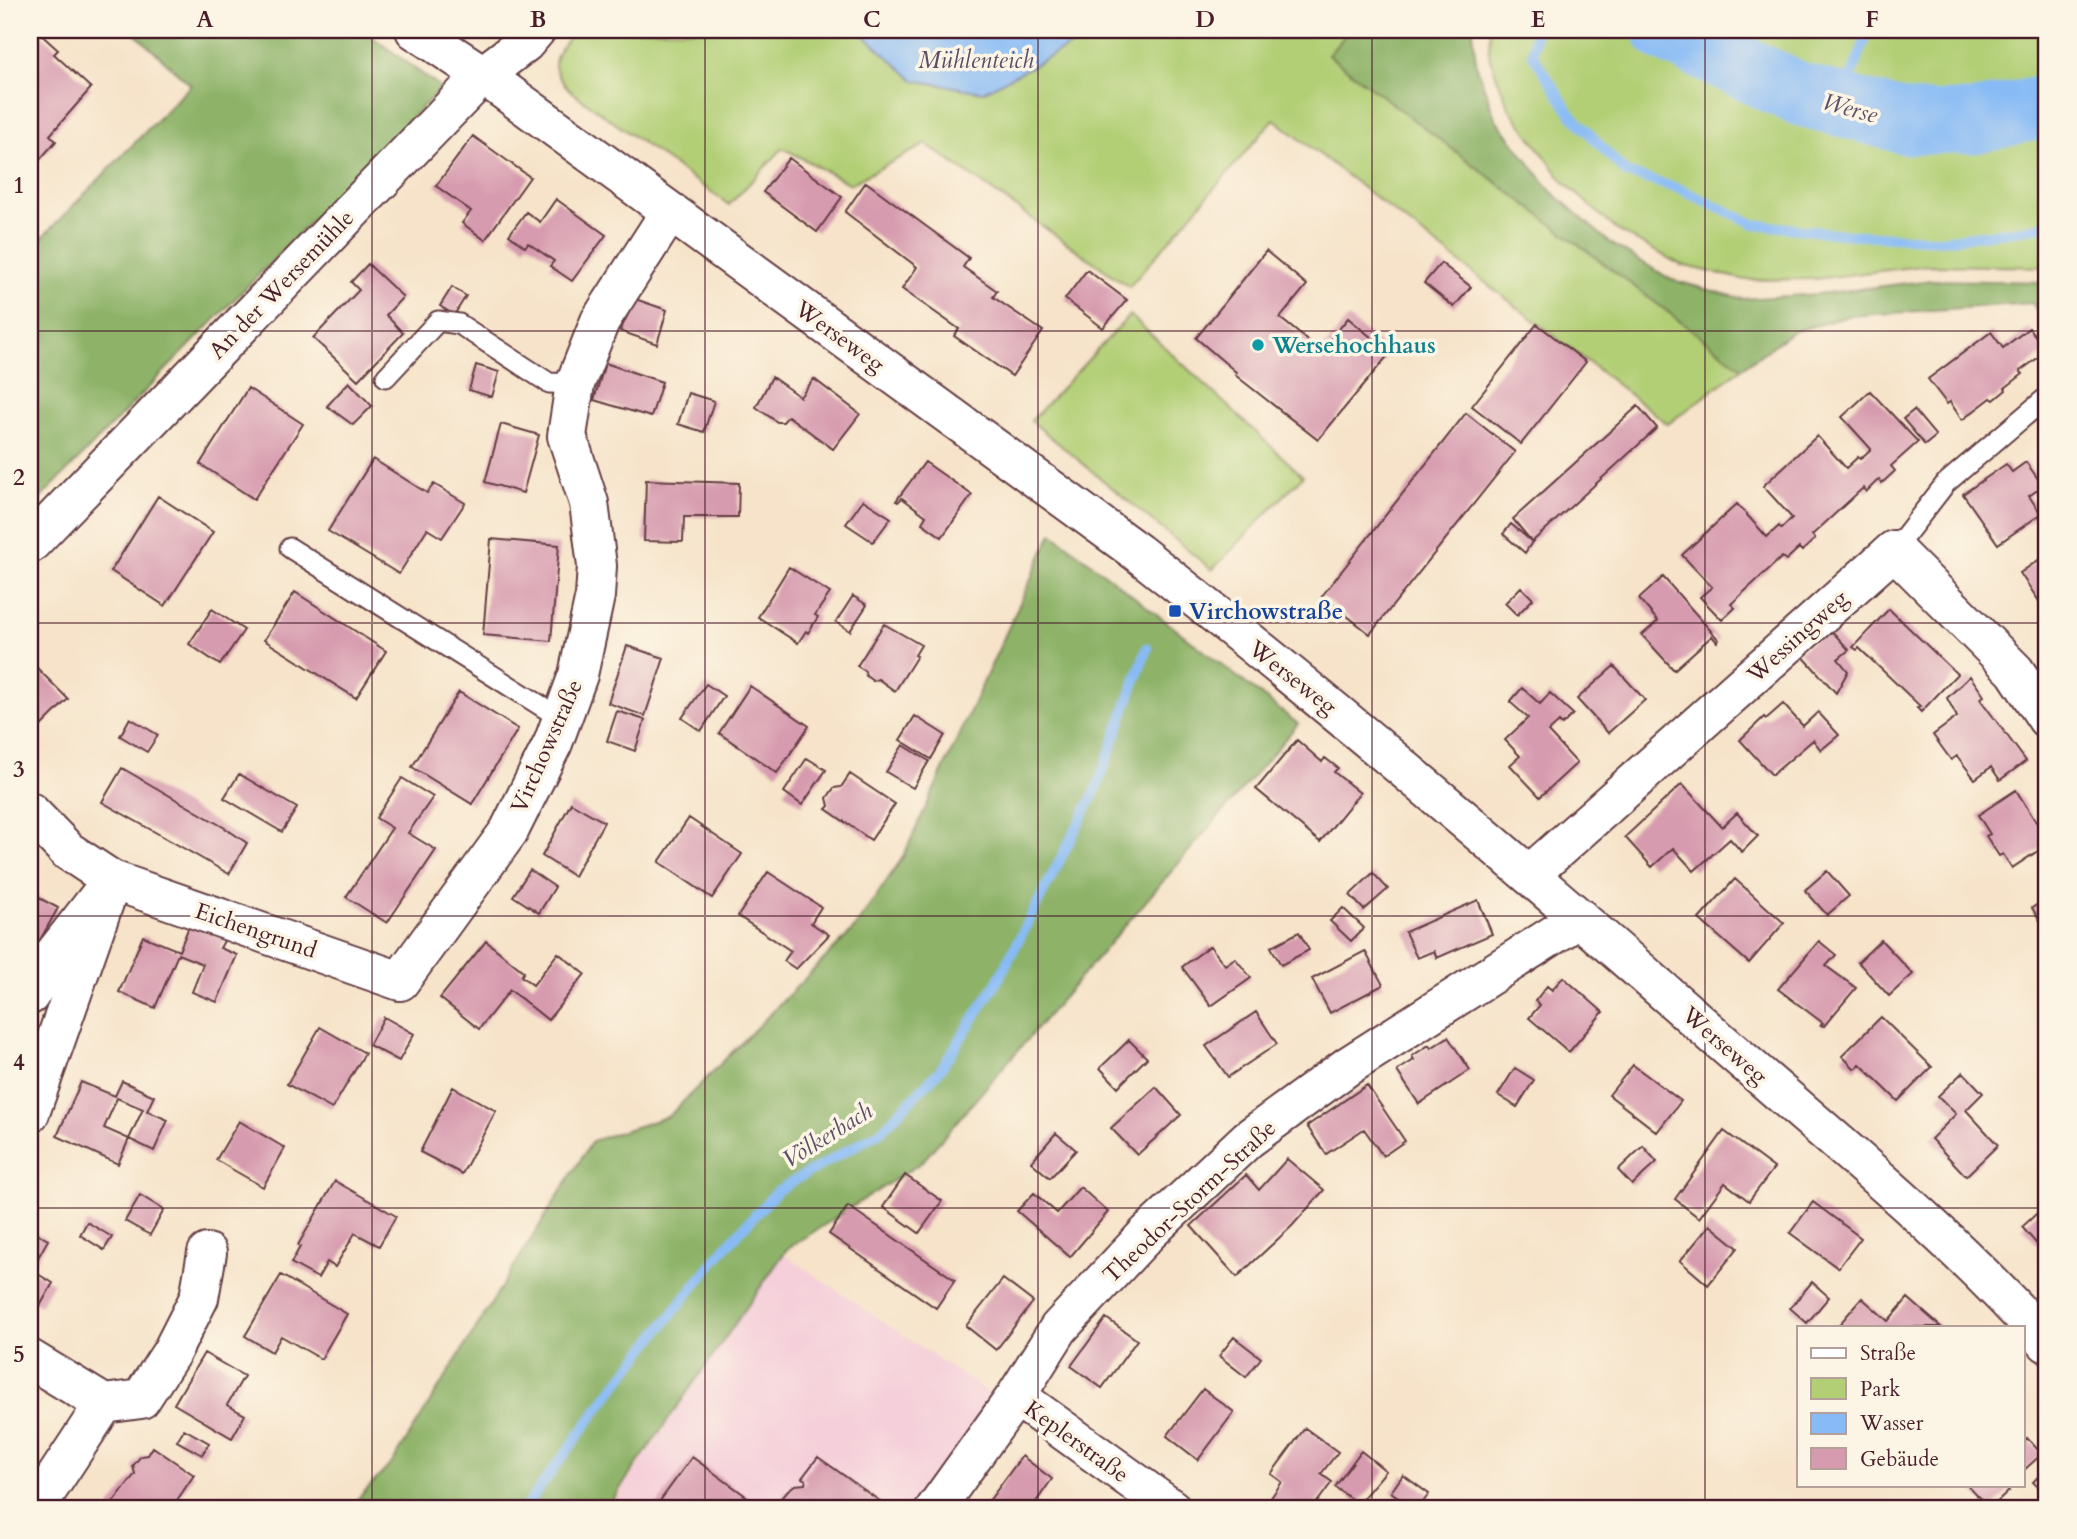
<svg xmlns="http://www.w3.org/2000/svg" width="2077" height="1539" font-family="Cardo,serif">
  <style>
    .built { fill: #f5cfda }
    .green { fill: #b2cf76; stroke: #7e7750; stroke-width: 2 }
    .forest { fill: #8db267; stroke: #6c6849; stroke-width: 2 }
    .water { fill: #88bbf5; stroke: #696d90; stroke-width: 2 }
    .lines { fill: none; stroke-linecap: round; stroke-linejoin: round }
    .stream { stroke: #88bbf5; stroke-width: 10 }
    .river { stroke: #88bbf5; stroke-width: 63 }
    .building { fill: #d79baf }
    .lane-casing { stroke: #643c43; stroke-width: 23 }
    .street-casing { stroke: #643c43; stroke-width: 42 }
    .lane { stroke: #fff; stroke-width: 19 }
    .street { stroke: #fff; stroke-width: 38 }
    .grid { fill: none; stroke: #4a1f2b; stroke-width: 2; stroke-opacity: 0.55 }
    .culture-dot { fill: #0f9aa8; stroke: #fcf5e5; stroke-width: 2.5 }
    .transit-dot { fill: #1a4fb4; stroke: #fcf5e5; stroke-width: 2.5 }
    .labels { text-anchor: middle; stroke-width: 7; stroke-linejoin: round; paint-order: stroke }
    .street-label { font-size: 23px; fill: #4a1f2b; stroke: #fcf5e5 }
    .culture-label { font-size: 23px; font-weight: bold; fill: #0d838f; stroke: #fcf5e5; text-anchor: start }
    .transit-label { font-size: 23px; font-weight: bold; fill: #164399; stroke: #fcf5e5; text-anchor: start }
    .water-label { font-size: 24px; font-style: italic; fill: #5d4e68; stroke: #fcf5e5 }
    .neatline { fill: none; stroke: #4a1f2b; stroke-width: 2.5 }
    .grid-label { font-size: 23px; text-anchor: middle; font-weight: bold; fill: #4a1f2b }
  </style>
  <rect width="100%" height="100%" fill="#fcf5e5"/>
  <filter id="ink" filterUnits="userSpaceOnUse"><feTurbulence type="fractalNoise" baseFrequency=".0143" numOctaves="2"/><feDisplacementMap in="SourceGraphic" scale="14" xChannelSelector="R" yChannelSelector="G"/><feConvolveMatrix kernelMatrix="1 2 1 2 8 2 1 2 1" color-interpolation-filters="sRGB"/></filter>
  <filter id="wash" filterUnits="userSpaceOnUse"><feTurbulence type="fractalNoise" baseFrequency=".00686" numOctaves="4" result="noise"/><feDisplacementMap in="SourceGraphic" scale="28" xChannelSelector="R" yChannelSelector="G"/><feGaussianBlur stdDeviation="1.57" result="paint"/><feColorMatrix in="noise" values="0 0 0 0 0 0 0 0 0 0 0 0 0 0 0 0 0 1.4 0 .05"/><feComposite in="paint" operator="in"/></filter>
  <g filter="url(#wash)">
    <rect width="100%" height="100%" fill="#f6e3c9"/>
    <!-- built -->
    <path class="built" d="M 783,1254 L 996,1398 L 912,1509 L 609,1509 Z"/>
    <!-- green -->
    <path class="green" d="M 575,30 L 858,30 L 914,80 L 983,92 L 1100,30 L 1350,30 L 1329,55 L 1742,368 L 1668,424 L 1274,119 L 1129,287 L 926,144 L 850,184 L 783,148 L 729,205 L 573,93 C 544,66 554,56 575,30 Z
      M 1490,30 L 2047,30 L 2047,267 L 1929,265 L 1814,279 L 1746,280 L 1681,265 L 1617,230 L 1564,182 L 1509,108 L 1489,56 Z
      M 1130,315 L 1303,476 L 1212,570 L 1031,421 Z"/>
    <!-- forest -->
    <path class="forest" d="M 131,30 L 363,30 L 441,88 L 30,509 L 30,250 L 191,85 Z
      M 1350,30 L 1473,30 L 1476,64 L 1495,118 L 1551,191 L 1609,242 L 1672,280 L 1743,299 L 1818,294 L 1932,280 L 2047,282 L 2047,325 L 2032,303 L 1849,316 L 1792,332 L 1742,368 L 1328,55 Z
      M 1052,533 L 1298,724 L 922,1162 L 787,1249 L 606,1509 L 348,1509 L 393,1462 L 592,1141 L 669,1116 L 854,929 L 903,857 Z"/>
    <!-- water -->
    <path class="water" d="M 858,30 L 1100,30 L 983,92 L 914,80 Z"/>
    <g class="lines">
      <!-- stream -->
      <path class="stream" d="M 1535,30 L 1533,55 L 1570,113 L 1626,173 L 1680,189 L 1754,224 L 1841,234 L 1943,240 L 2028,229 L 2047,225
        M 1840,105 L 1869,30
        M 524,1509 L 615,1386 L 723,1250 L 778,1190 L 881,1131 L 940,1070 L 997,982 L 1096,790 L 1147,648"/>
      <!-- river -->
      <path class="river" d="M 1664,30 L 1799,94 L 1907,123 L 1974,122 L 2047,106"/>
    </g>
    <g id="blocks">
      <!-- building -->
      <path class="building" d="M 30,30 L 36,30 L 58,50 L 54,54 L 91,88 L 50,135 L 56,141 L 30,171 Z
        M 473,136 L 530,177 L 485,240 L 462,223 L 471,211 L 436,186 Z
        M 789,158 L 842,197 L 817,232 L 763,192 Z
        M 866,182 L 969,258 L 963,267 L 997,291 L 993,297 L 1043,331 L 1012,376 L 954,336 L 959,329 L 902,289 L 917,267 L 845,212 Z
        M 556,199 L 606,235 L 572,281 L 550,266 L 554,261 L 528,243 L 525,247 L 509,235 L 526,212 L 540,222 Z
        M 1266,251 L 1307,285 L 1280,318 L 1321,351 L 1348,318 L 1390,353 L 1318,440 L 1235,375 L 1236,372 L 1196,338 Z
        M 1441,263 L 1471,287 L 1454,307 L 1424,283 Z
        M 368,264 L 403,297 L 386,315 L 403,333 L 358,380 L 313,338 L 359,290 L 351,282 Z
        M 1087,270 L 1127,300 L 1103,328 L 1065,299 Z
        M 452,287 L 466,296 L 454,315 L 440,306 Z
        M 635,299 L 667,310 L 657,344 L 620,331 Z
        M 1537,324 L 1586,362 L 1521,444 L 1472,406 Z
        M 2029,328 L 2047,351 L 2020,371 L 2023,374 L 2005,388 L 2006,390 L 1994,400 L 1991,398 L 1962,420 L 1950,402 L 1947,404 L 1928,379 L 1991,332 L 2003,348 Z
        M 605,363 L 662,382 L 651,417 L 594,400 Z
        M 476,365 L 499,372 L 492,397 L 469,390 Z
        M 772,377 L 800,397 L 814,379 L 860,414 L 833,449 L 788,416 L 783,422 L 777,422 L 756,407 Z
        M 349,382 L 372,406 L 353,425 L 327,406 Z
        M 248,388 L 303,424 L 254,499 L 200,464 Z
        M 1870,391 L 1918,442 L 1891,466 L 1895,471 L 1882,483 L 1879,479 L 1866,492 L 1863,488 L 1812,535 L 1815,539 L 1802,551 L 1799,548 L 1786,560 L 1782,557 L 1731,604 L 1735,608 L 1722,620 L 1700,597 L 1712,587 L 1682,555 L 1737,504 L 1767,537 L 1779,526 L 1781,529 L 1792,518 L 1763,486 L 1817,436 L 1846,468 L 1858,457 L 1860,459 L 1871,449 L 1842,417 Z
        M 688,393 L 714,401 L 704,432 L 678,424 Z
        M 1638,406 L 1657,428 L 1532,542 L 1525,553 L 1503,534 L 1511,524 L 1532,542 L 1513,519 Z
        M 1914,410 L 1936,436 L 1925,445 L 1903,419 Z
        M 1466,413 L 1515,452 L 1370,634 L 1322,596 Z
        M 501,424 L 539,435 L 523,493 L 485,482 Z
        M 373,459 L 427,493 L 434,484 L 465,503 L 442,538 L 427,529 L 399,574 L 328,531 Z
        M 925,462 L 972,495 L 942,537 L 922,523 L 926,516 L 902,498 L 898,502 L 896,501 Z
        M 2026,462 L 2043,486 L 2029,496 L 2041,514 L 1998,544 L 1963,494 L 2006,464 L 2012,472 Z
        M 646,480 L 739,483 L 738,517 L 684,517 L 683,542 L 644,541 Z
        M 158,496 L 213,532 L 165,606 L 111,571 Z
        M 863,500 L 891,518 L 873,542 L 846,524 Z
        M 491,539 L 559,545 L 551,641 L 483,635 Z
        M 2047,554 L 2047,613 L 2020,573 Z
        M 789,567 L 830,593 L 815,615 L 818,617 L 808,633 L 806,631 L 798,643 L 758,617 Z
        M 1663,577 L 1719,640 L 1717,642 L 1712,636 L 1674,670 L 1642,635 L 1658,621 L 1639,599 Z
        M 1521,587 L 1533,599 L 1517,615 L 1505,603 Z
        M 295,592 L 386,651 L 356,698 L 264,640 Z
        M 853,596 L 867,605 L 850,631 L 836,622 Z
        M 212,609 L 244,630 L 220,665 L 189,644 Z
        M 1889,609 L 1957,674 L 1921,712 L 1917,708 L 1920,706 L 1859,648 L 1857,650 L 1853,647 Z
        M 884,624 L 921,645 L 915,655 L 917,656 L 895,691 L 878,679 L 873,681 L 866,676 L 865,671 L 857,666 Z
        M 1829,628 L 1849,650 L 1838,659 L 1848,671 L 1836,693 L 1799,652 Z
        M 627,646 L 664,658 L 645,716 L 608,703 Z
        M 30,661 L 68,699 L 30,737 Z
        M 1614,666 L 1645,700 L 1608,733 L 1577,699 Z
        M 1970,676 L 1984,696 L 1980,699 L 2026,761 L 2000,780 L 1991,767 L 1975,779 L 1957,756 L 1951,760 L 1933,735 L 1957,717 L 1947,698 Z
        M 706,684 L 724,696 L 701,731 L 682,718 Z
        M 750,686 L 809,726 L 777,773 L 719,733 Z
        M 1522,688 L 1540,704 L 1550,693 L 1573,714 L 1562,725 L 1559,722 L 1548,732 L 1577,763 L 1540,797 L 1510,765 L 1520,756 L 1505,740 L 1528,718 L 1510,702 Z
        M 459,692 L 518,729 L 472,804 L 412,767 Z
        M 1783,704 L 1803,726 L 1818,712 L 1839,735 L 1821,750 L 1813,740 L 1772,775 L 1740,740 L 1764,717 L 1766,719 Z
        M 617,711 L 645,720 L 635,751 L 607,741 Z
        M 915,716 L 945,735 L 931,759 L 900,740 Z
        M 130,718 L 158,735 L 147,752 L 120,736 Z
        M 1297,740 L 1322,762 L 1325,758 L 1338,768 L 1334,772 L 1360,793 L 1320,842 L 1256,789 Z
        M 903,745 L 929,761 L 913,788 L 886,772 Z
        M 807,758 L 826,770 L 802,805 L 784,792 Z
        M 122,768 L 225,828 L 247,843 L 229,874 L 102,802 Z
        M 239,774 L 297,808 L 282,832 L 224,798 Z
        M 850,774 L 895,804 L 871,840 L 826,809 L 829,806 L 827,798 L 834,788 L 841,787 Z
        M 402,778 L 433,797 L 408,833 L 436,850 L 387,923 L 346,897 L 392,828 L 376,818 Z
        M 1682,784 L 1722,827 L 1737,813 L 1758,836 L 1742,852 L 1730,839 L 1694,871 L 1673,848 L 1652,867 L 1625,837 Z
        M 2016,790 L 2036,822 L 2041,819 L 2047,829 L 2047,845 L 2012,868 L 2003,854 L 1999,856 L 1986,836 L 1990,834 L 1978,815 Z
        M 571,803 L 604,822 L 574,876 L 542,856 Z
        M 689,818 L 742,854 L 712,898 L 659,862 Z
        M 530,870 L 555,887 L 539,913 L 513,896 Z
        M 1827,871 L 1849,896 L 1827,915 L 1805,890 Z
        M 768,872 L 821,907 L 811,923 L 829,935 L 796,969 L 784,961 L 791,951 L 738,916 Z
        M 1373,873 L 1388,889 L 1364,910 L 1350,895 Z
        M 1735,879 L 1784,923 L 1749,963 L 1699,919 Z
        M 30,893 L 58,908 L 30,958 Z
        M 2047,898 L 2047,931 L 2032,908 Z
        M 1478,900 L 1492,934 L 1437,958 L 1434,951 L 1417,958 L 1405,932 Z
        M 1343,908 L 1364,928 L 1351,941 L 1330,921 Z
        M 190,924 L 225,939 L 220,948 L 237,955 L 217,1002 L 192,992 L 203,964 L 178,954 L 155,1008 L 119,992 L 143,936 L 179,951 Z
        M 1299,932 L 1309,950 L 1281,965 L 1271,947 Z
        M 1881,940 L 1913,974 L 1889,996 L 1858,962 Z
        M 486,941 L 524,972 L 521,976 L 533,985 L 558,953 L 585,974 L 548,1020 L 510,990 L 479,1029 L 440,998 Z
        M 1819,941 L 1836,955 L 1826,966 L 1856,988 L 1824,1026 L 1821,1025 L 1823,1023 L 1778,989 Z
        M 1210,946 L 1225,965 L 1235,958 L 1251,978 L 1211,1006 L 1182,967 Z
        M 1365,951 L 1383,985 L 1330,1013 L 1312,979 Z
        M 1563,977 L 1603,1012 L 1569,1052 L 1529,1018 L 1540,1005 L 1535,1001 L 1547,986 L 1552,990 Z
        M 1256,1012 L 1277,1044 L 1228,1077 L 1206,1046 Z
        M 384,1017 L 414,1034 L 399,1061 L 369,1045 Z
        M 1881,1017 L 1932,1067 L 1898,1101 L 1860,1064 L 1855,1069 L 1842,1056 Z
        M 320,1027 L 365,1053 L 332,1109 L 287,1084 Z
        M 1448,1037 L 1470,1070 L 1419,1104 L 1397,1071 L 1414,1060 L 1412,1056 L 1429,1045 L 1431,1048 Z
        M 1129,1040 L 1147,1058 L 1118,1087 L 1100,1068 Z
        M 1633,1065 L 1681,1101 L 1657,1132 L 1609,1095 Z
        M 1515,1068 L 1534,1080 L 1517,1107 L 1498,1095 Z
        M 1963,1072 L 1983,1093 L 1966,1110 L 1998,1145 L 1966,1176 L 1931,1139 L 1956,1114 L 1938,1096 Z
        M 122,1081 L 154,1096 L 147,1111 L 168,1120 L 154,1151 L 129,1139 L 143,1109 L 117,1098 L 104,1128 L 129,1139 L 118,1164 L 57,1136 L 81,1082 L 115,1096 Z
        M 1367,1085 L 1405,1141 L 1383,1156 L 1364,1129 L 1326,1154 L 1307,1126 Z
        M 453,1087 L 496,1111 L 462,1174 L 420,1152 Z
        M 1156,1087 L 1181,1115 L 1137,1155 L 1111,1128 Z
        M 239,1121 L 285,1148 L 263,1187 L 216,1160 Z
        M 1724,1131 L 1774,1168 L 1749,1201 L 1725,1183 L 1699,1218 L 1675,1199 Z
        M 1056,1133 L 1076,1150 L 1050,1178 L 1031,1162 Z
        M 1643,1146 L 1657,1162 L 1632,1185 L 1618,1170 Z
        M 1287,1159 L 1324,1190 L 1292,1226 L 1237,1277 L 1191,1226 L 1246,1175 L 1259,1190 Z
        M 905,1175 L 942,1201 L 919,1233 L 883,1207 Z
        M 335,1181 L 396,1216 L 379,1246 L 355,1233 L 335,1267 L 327,1262 L 318,1278 L 291,1263 L 300,1247 L 298,1245 Z
        M 1080,1187 L 1108,1212 L 1070,1257 L 1017,1211 L 1034,1193 L 1057,1213 Z
        M 140,1195 L 164,1210 L 150,1235 L 125,1221 Z
        M 1813,1202 L 1861,1238 L 1838,1268 L 1790,1233 Z
        M 2047,1204 L 2047,1246 L 2042,1250 L 2022,1227 Z
        M 848,1206 L 955,1280 L 936,1308 L 829,1234 Z
        M 87,1222 L 112,1237 L 104,1250 L 80,1235 Z
        M 1710,1225 L 1738,1248 L 1708,1285 L 1680,1261 Z
        M 30,1230 L 48,1240 L 31,1270 L 53,1283 L 40,1306 L 30,1300 Z
        M 281,1275 L 347,1314 L 321,1359 L 281,1336 L 272,1352 L 245,1336 Z
        M 1003,1279 L 1033,1302 L 996,1350 L 966,1326 Z
        M 1812,1282 L 1829,1297 L 1807,1323 L 1790,1308 Z
        M 1862,1298 L 1888,1321 L 1908,1298 L 1941,1327 L 1837,1327 Z
        M 1106,1318 L 1137,1340 L 1102,1388 L 1071,1366 Z
        M 1234,1337 L 1261,1358 L 1246,1377 L 1219,1356 Z
        M 204,1353 L 244,1376 L 227,1405 L 245,1415 L 232,1438 L 174,1404 Z
        M 1203,1389 L 1234,1412 L 1198,1460 L 1167,1436 Z
        M 1305,1428 L 1338,1452 L 1321,1474 L 1332,1482 L 1312,1509 L 1263,1509 L 1282,1482 L 1271,1474 Z
        M 184,1429 L 209,1443 L 202,1455 L 177,1441 Z
        M 2027,1438 L 2042,1454 L 2023,1471 L 2023,1442 Z
        M 153,1447 L 194,1475 L 171,1509 L 154,1509 L 149,1506 L 146,1509 L 108,1509 L 135,1474 L 133,1466 L 141,1456 L 148,1455 Z
        M 1361,1451 L 1386,1471 L 1358,1504 L 1335,1487 Z
        M 1022,1456 L 1052,1479 L 1031,1509 L 991,1509 L 986,1505 Z
        M 692,1457 L 764,1509 L 663,1509 L 657,1505 Z
        M 818,1457 L 881,1502 L 876,1509 L 780,1509 L 782,1497 L 788,1490 L 795,1485 L 805,1484 L 806,1480 L 802,1478 Z
        M 2047,1468 L 2047,1496 L 2033,1482 Z
        M 1403,1475 L 1429,1494 L 1418,1509 L 1415,1509 L 1391,1492 Z
        M 1967,1485 L 2006,1485 L 2004,1487 L 2009,1491 L 1990,1509 Z"/>
    </g>
  </g>
  <g filter="url(#ink)">
    <use href="#blocks" fill-opacity="0" stroke="#643c43" stroke-width="2"/>
    <g class="lines">
      <defs>
        <path id="lane" d="M 386,377 L 438,321 L 459,324 L 549,383 L 575,384
          M 290,548 L 562,719
          M 1894,550 L 1946,483 L 2047,397"/>
        <path id="street" d="M 415,30 L 483,75 L 1137,552 C 1336,708 1528,872 1718,1039 C 1830,1137 1948,1232 2047,1343
          M 30,544 L 483,75 L 525,43 L 536,30
          M 30,812 L 68,851 L 112,880 L 52,957 L 30,995
          M 1529,875 L 1894,550 L 2015,671 L 2047,719
          M 30,1113 L 112,880 L 400,981 L 509,831 L 553,743 L 578,675 L 595,596 L 597,566 L 589,503 L 567,436 L 575,384 L 600,321 L 670,212
          M 30,1359 L 104,1404 L 141,1399 L 171,1353 L 199,1298 L 207,1253
          M 1016,1396 L 1172,1509
          M 35,1509 L 104,1404
          M 935,1509 L 1016,1396 L 1059,1328 L 1148,1233 L 1248,1139 L 1348,1066 L 1580,918"/>
      </defs>
      <!-- lane casing -->
      <use href="#lane" class="lane-casing"/>
      <!-- street casing -->
      <use href="#street" class="street-casing"/>
      <!-- lane -->
      <use href="#lane" class="lane"/>
      <!-- street -->
      <use href="#street" class="street"/>
    </g>
  </g>
  <!-- grid -->
  <path class="grid" d="M 372,30 L 372,1509M 705,30 L 705,1509M 1038,30 L 1038,1509M 1372,30 L 1372,1509M 1705,30 L 1705,1509M 30,331 L 2047,331M 30,623 L 2047,623M 30,916 L 2047,916M 30,1208 L 2047,1208"/>
  <!-- markers -->
  <circle class="culture-dot" cx="1258" cy="345" r="7"/>
  <rect class="transit-dot" x="1168" y="604" width="14" height="14" rx="3.5"/>
  <g class="labels">
    <!-- street labels -->
    <g class="street-label">
      <text transform="translate(281 284) rotate(-46)" y="8">An der Wersemühle</text>
      <text transform="translate(840 336) rotate(36)" y="8">Werseweg</text>
      <text transform="translate(1797 636) rotate(-42)" y="8">Wessingweg</text>
      <text transform="translate(1293 677) rotate(38)" y="8">Werseweg</text>
      <text transform="translate(546 746) rotate(-66)" y="8">Virchowstraße</text>
      <text transform="translate(256 930) rotate(19)" y="8">Eichengrund</text>
      <text transform="translate(1725 1045) rotate(41)" y="8">Werseweg</text>
      <text transform="translate(1189 1201) rotate(-43)" y="8">Theodor-Storm-Straße</text>
      <text transform="translate(1077 1441) rotate(36)" y="8">Keplerstraße</text>
    </g>
    <!-- culture labels -->
    <g class="culture-label">
      <text x="1272" y="353">Wersehochhaus</text>
    </g>
    <!-- transit labels -->
    <g class="transit-label">
      <text x="1189" y="619">Virchowstraße</text>
    </g>
    <!-- water labels -->
    <g class="water-label">
      <text x="976" y="68">Mühlenteich</text>
      <text transform="translate(1850 108) rotate(15)" y="8">Werse</text>
      <text transform="translate(827 1135) rotate(-32)" y="8">Völkerbach</text>
    </g>
  </g>
  <!-- margin -->
  <rect width="2077" height="1539" fill="none" stroke="#fcf5e5" stroke-width="77"/>
  <!-- legend -->
  <rect x="1797" y="1326" width="228" height="161" fill="#fcf5e5" stroke="#b59f9b" stroke-width="2"/>
  <rect x="1811" y="1348" width="35" height="10" fill="#ffffff" stroke="#b59f9b" stroke-width="2"/>
  <text x="1860" y="1360" font-size="21" fill="#4a1f2b">Straße</text>
  <rect x="1811" y="1378" width="35" height="21" fill="#b2cf76" stroke="#b59f9b" stroke-width="2"/>
  <text x="1860" y="1396" font-size="21" fill="#4a1f2b">Park</text>
  <rect x="1811" y="1413" width="35" height="21" fill="#88bbf5" stroke="#b59f9b" stroke-width="2"/>
  <text x="1860" y="1430" font-size="21" fill="#4a1f2b">Wasser</text>
  <rect x="1811" y="1448" width="35" height="21" fill="#d79baf" stroke="#b59f9b" stroke-width="2"/>
  <text x="1860" y="1466" font-size="21" fill="#4a1f2b">Gebäude</text>
  <rect x="38" y="38" width="2000" height="1462" class="neatline"/>
  <g class="grid-label">
    <text x="205" y="27">A</text>
    <text x="538" y="27">B</text>
    <text x="872" y="27">C</text>
    <text x="1205" y="27">D</text>
    <text x="1538" y="27">E</text>
    <text x="1872" y="27">F</text>
    <text x="19" y="193">1</text>
    <text x="19" y="485">2</text>
    <text x="19" y="777">3</text>
    <text x="19" y="1070">4</text>
    <text x="19" y="1362">5</text>
  </g>
</svg>
